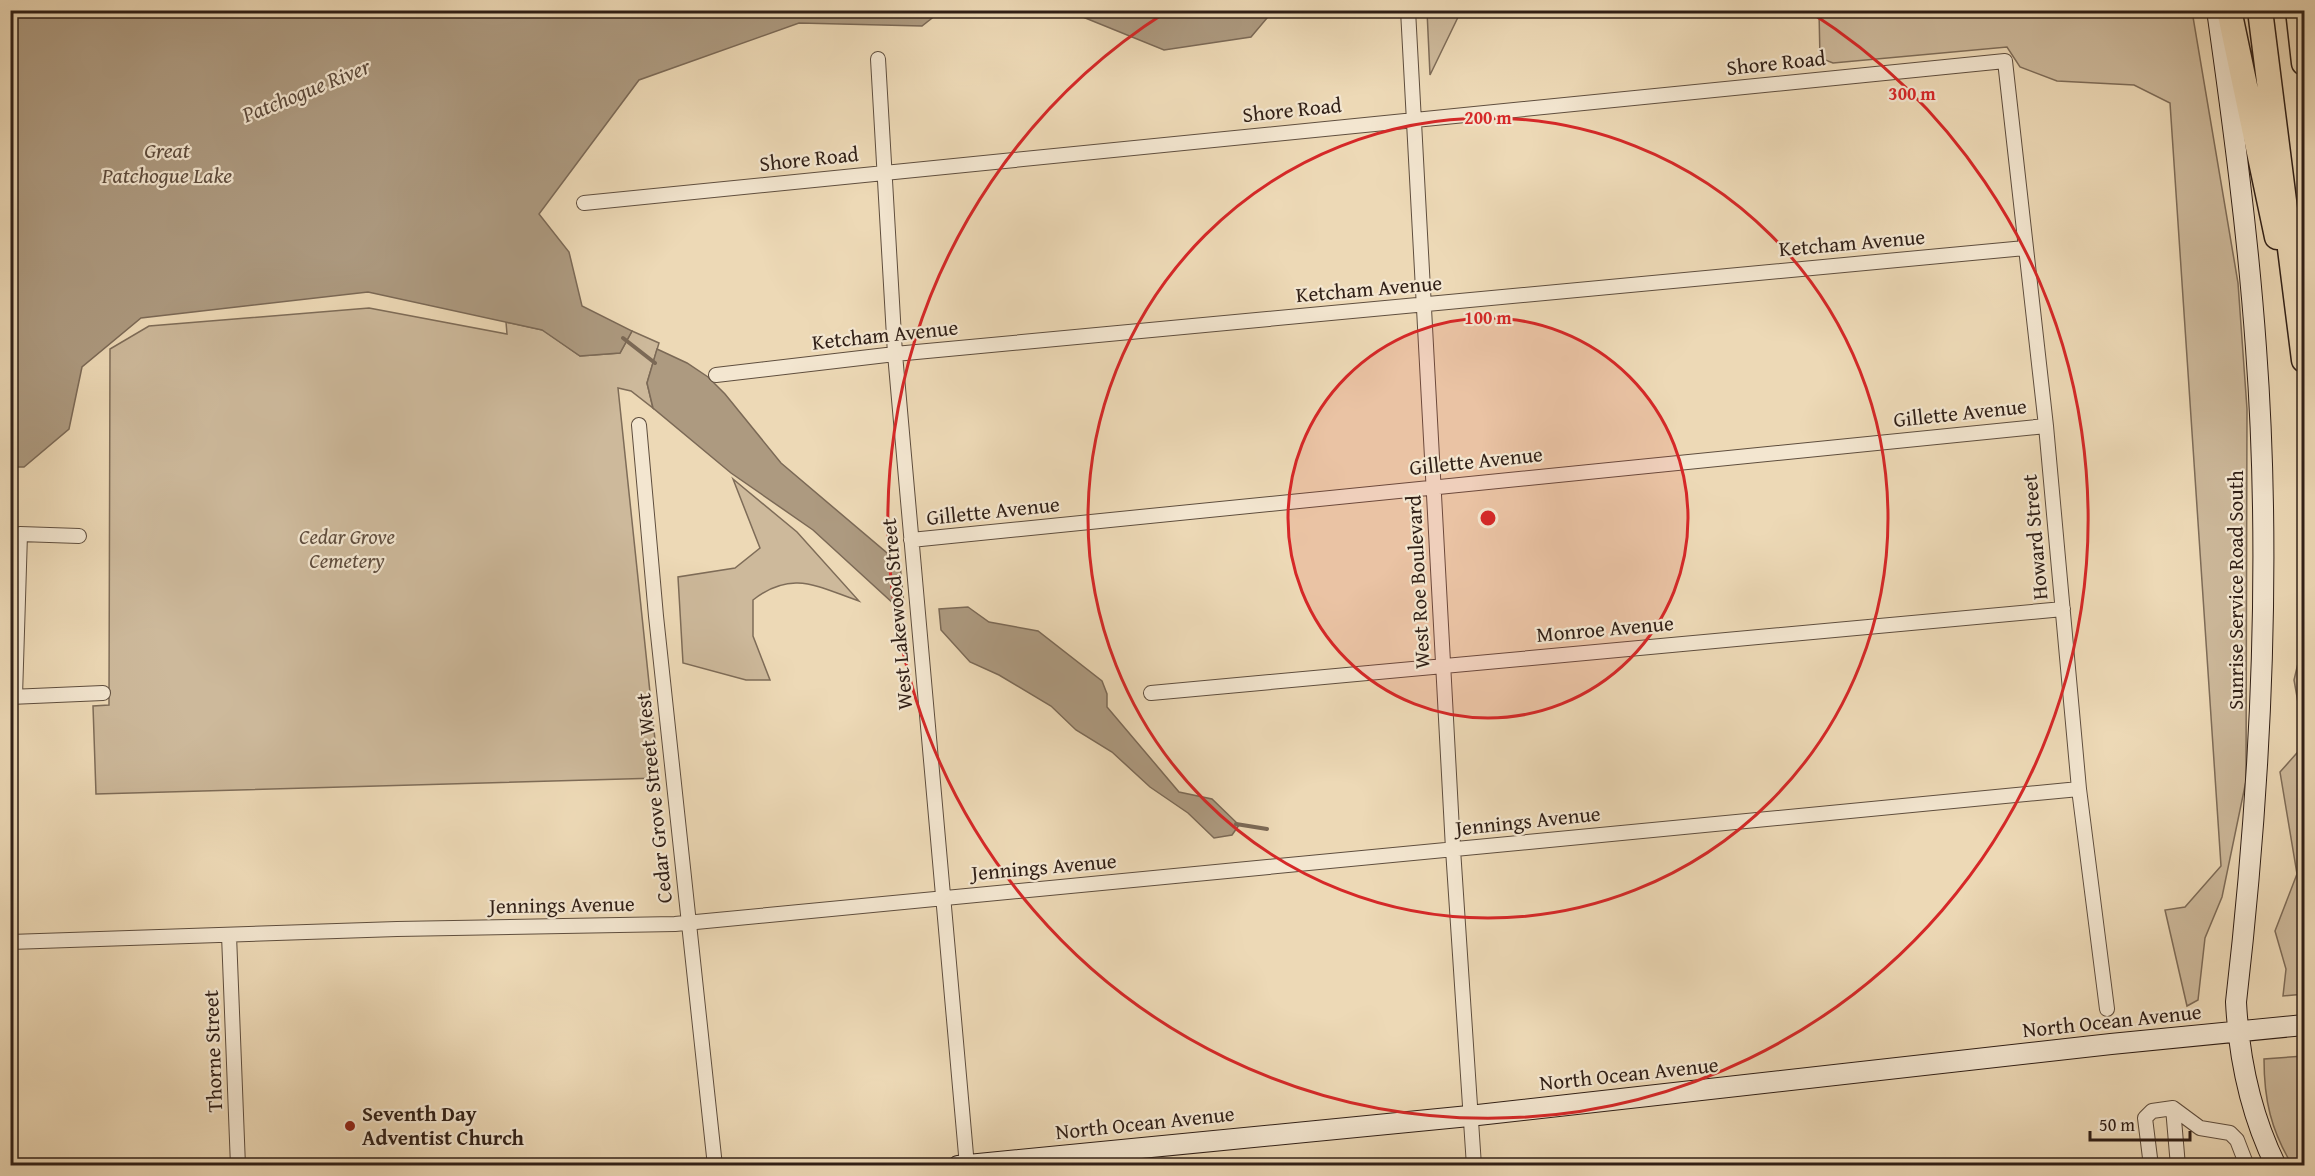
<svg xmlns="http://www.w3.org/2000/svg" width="2315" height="1176" font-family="'Gentium Book Plus',serif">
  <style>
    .green { fill: #cdb99b; stroke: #7e6c58; stroke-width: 1.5 }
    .water { fill: #ad9a80; stroke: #7b6956; stroke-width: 1.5 }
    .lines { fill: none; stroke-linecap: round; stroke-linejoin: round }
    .stream { stroke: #7b6956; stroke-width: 4 }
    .street-casing { stroke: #5f4e3e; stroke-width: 16 }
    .secondary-casing { stroke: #301f16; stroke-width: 22 }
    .highway-casing { stroke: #301f16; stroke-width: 27 }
    .street { stroke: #f3e6d0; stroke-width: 14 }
    .secondary { stroke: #f3e6d0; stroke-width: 20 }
    .highway { stroke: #edd9b6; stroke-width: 24 }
    .ring { fill: none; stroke: #d62828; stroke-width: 3 }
    .poi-dot { fill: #8f2418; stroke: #f3e6d0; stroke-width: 2 }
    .labels { text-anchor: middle; stroke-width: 4.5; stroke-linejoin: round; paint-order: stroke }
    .street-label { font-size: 21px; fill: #301f16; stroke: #f3e6d0 }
    .park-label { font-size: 21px; font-style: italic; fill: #5f4d3e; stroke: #f3e6d0 }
    .poi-label { font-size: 21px; font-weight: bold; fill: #301f16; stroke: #f3e6d0; text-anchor: start }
    .water-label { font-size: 22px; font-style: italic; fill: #5c4a3b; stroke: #f3e6d0 }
    .centre { fill: #d62828; stroke: #f3e6d0; stroke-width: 3 }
    .ring-label { font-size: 18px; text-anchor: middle; font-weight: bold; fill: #d62828; stroke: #f3e6d0; stroke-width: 4.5; stroke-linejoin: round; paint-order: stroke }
  </style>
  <rect width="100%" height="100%" fill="#edd9b6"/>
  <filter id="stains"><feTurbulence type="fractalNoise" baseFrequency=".00333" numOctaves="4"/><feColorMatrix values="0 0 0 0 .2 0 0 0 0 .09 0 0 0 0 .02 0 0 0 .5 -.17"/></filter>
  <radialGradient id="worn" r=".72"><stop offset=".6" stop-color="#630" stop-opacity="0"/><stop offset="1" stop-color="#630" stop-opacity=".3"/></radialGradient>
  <!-- green -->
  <path class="green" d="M 1427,11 L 1461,11 L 1430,75 Z
    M 1819,11 L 2192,11 L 2238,283 L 2247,409 L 2246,781 L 2222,897 L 2205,938 L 2198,1000 L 2187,1006 L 2165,910 L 2185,907 L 2221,866 L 2170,103 L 2134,85 L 2057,81 L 2020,67 L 2007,47 L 1833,63 L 1820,58 Z
    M 369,308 L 507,334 L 506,322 L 543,330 L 580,356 L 620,353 L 632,331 L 659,343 L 647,383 L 653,408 L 631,391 L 618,388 L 659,778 L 96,794 L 93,706 L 109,705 L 110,349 L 149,326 Z
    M 733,479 L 797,532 L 859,601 C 818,587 792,569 753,600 L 753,636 L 770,680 L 746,680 L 683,663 L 678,577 L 735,568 L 760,548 Z
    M 2298,606 L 2304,612 L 2304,736 L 2294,680 L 2304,638 Z
    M 2304,745 L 2304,994 L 2283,996 L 2286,969 L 2275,931 L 2297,874 L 2280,772 Z
    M 2304,1056 L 2304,1165 L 2292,1165 C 2271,1130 2264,1100 2264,1059 Z"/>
  <!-- water -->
  <path class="water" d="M 10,11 L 11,10 L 941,11 L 922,26 L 799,23 L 639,80 L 539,214 L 569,252 L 582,306 L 632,331 L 620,353 L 580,356 L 542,330 L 368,292 L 141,318 L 82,367 L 69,429 L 24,467 L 10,467 Z
    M 1068,11 L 1273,11 L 1251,37 L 1164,50 Z
    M 657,349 L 687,363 L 708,377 L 725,394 L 781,463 L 900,564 L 904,605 L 895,605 L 813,530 L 731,473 L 653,408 L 647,383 Z
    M 968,607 L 989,622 L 1038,631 L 1102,681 L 1107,694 L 1107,707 L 1179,792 L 1212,799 L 1239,825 L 1232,835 L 1214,838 L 1188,813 L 1150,787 L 1112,752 L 1076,730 L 1051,706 L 999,675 L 970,662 L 941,630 L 939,609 Z"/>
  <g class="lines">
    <!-- stream -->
    <path class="stream" d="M 623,338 L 655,363
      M 1236,824 L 1267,829"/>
    <defs>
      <path id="street" d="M 1408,10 L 1453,849 L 1474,1166
        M 878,59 L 895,354 L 967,1166
        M 584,203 L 2005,61 L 2046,426 L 2079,789 L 2107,1009
        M 716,375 L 895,354 L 2025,248
        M 639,425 L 656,616 L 715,1166
        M 911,540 L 2046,426
        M 1151,693 L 2063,609
        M 15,696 L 20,534 L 79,536
        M 10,697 L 103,693
        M 229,935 L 238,1166
        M 10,942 L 397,929 L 675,924 L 2079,789
        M 2173,1108 L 2178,1166
        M 2151,1166 L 2145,1118 L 2152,1111 L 2173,1108 L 2200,1128 L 2230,1133 L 2237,1140 L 2247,1166"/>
      <path id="secondary" d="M 2217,10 C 2233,123 2248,235 2256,348 C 2272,565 2261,786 2236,1002 C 2239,1060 2250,1113 2276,1166
        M 958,1166 L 1469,1116 L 2111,1044 L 2304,1025"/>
      <path id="highway" d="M 2229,10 L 2277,237
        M 2260,10 L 2304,360
        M 2298,10 L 2304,63"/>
    </defs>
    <!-- street casing -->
    <use href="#street" class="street-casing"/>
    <!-- secondary casing -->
    <use href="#secondary" class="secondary-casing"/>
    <!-- highway casing -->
    <use href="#highway" class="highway-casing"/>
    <!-- street -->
    <use href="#street" class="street"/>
    <!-- secondary -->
    <use href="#secondary" class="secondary"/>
    <!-- highway -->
    <use href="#highway" class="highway"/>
  </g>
  <!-- distance rings -->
  <circle cx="1488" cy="518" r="200" fill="#d62828" fill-opacity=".12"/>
  <g class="ring">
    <circle cx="1488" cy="518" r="200"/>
    <circle cx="1488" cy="518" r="400"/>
    <path d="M1810 12A600 600 0 1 1 1166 12"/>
  </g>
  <!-- markers -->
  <circle class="poi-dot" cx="350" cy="1126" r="6"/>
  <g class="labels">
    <!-- street labels -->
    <g class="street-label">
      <text transform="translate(1776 63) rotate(-6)" y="7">Shore Road</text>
      <text transform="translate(1292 110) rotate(-6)" y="7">Shore Road</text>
      <text transform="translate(809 159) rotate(-6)" y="7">Shore Road</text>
      <text transform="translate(1852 243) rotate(-5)" y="7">Ketcham Avenue</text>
      <text transform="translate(1369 289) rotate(-5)" y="7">Ketcham Avenue</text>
      <text transform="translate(885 335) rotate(-6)" y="7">Ketcham Avenue</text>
      <text transform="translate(1960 413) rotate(-6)" y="7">Gillette Avenue</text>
      <text transform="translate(1476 461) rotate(-6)" y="7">Gillette Avenue</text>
      <text transform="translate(993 511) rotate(-6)" y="7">Gillette Avenue</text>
      <text transform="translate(2035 537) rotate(-95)" y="7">Howard Street</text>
      <text transform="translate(1418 582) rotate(-93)" y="7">West Roe Boulevard</text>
      <text transform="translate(2236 590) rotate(-90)" y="7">Sunrise Service Road South</text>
      <text transform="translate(897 614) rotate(-95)" y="7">West Lakewood Street</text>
      <text transform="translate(1605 629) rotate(-5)" y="7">Monroe Avenue</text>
      <text transform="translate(654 798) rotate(-96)" y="7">Cedar Grove Street West</text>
      <text transform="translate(1528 821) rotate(-6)" y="7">Jennings Avenue</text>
      <text transform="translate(1044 867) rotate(-5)" y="7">Jennings Avenue</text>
      <text transform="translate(562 905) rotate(-1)" y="7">Jennings Avenue</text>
      <text transform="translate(2112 1021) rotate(-6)" y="7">North Ocean Avenue</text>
      <text transform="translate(213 1051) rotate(-92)" y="7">Thorne Street</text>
      <text transform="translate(1629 1074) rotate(-6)" y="7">North Ocean Avenue</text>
      <text transform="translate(1145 1123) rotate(-6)" y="7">North Ocean Avenue</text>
    </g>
    <!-- park labels -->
    <g class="park-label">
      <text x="347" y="544">Cedar Grove<tspan x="347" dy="24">Cemetery</tspan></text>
    </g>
    <!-- poi labels -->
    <g class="poi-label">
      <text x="362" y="1121">Seventh Day<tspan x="362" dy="24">Adventist Church</tspan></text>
    </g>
    <!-- water labels -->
    <g class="water-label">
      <text transform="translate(306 90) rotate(-22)" y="8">Patchogue River</text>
      <text x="167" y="158">Great<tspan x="167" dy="25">Patchogue Lake</tspan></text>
    </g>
  </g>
  <circle cx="1488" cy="518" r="9" class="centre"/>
  <g class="ring-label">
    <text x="1912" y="100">300 m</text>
    <text x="1488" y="124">200 m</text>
    <text x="1488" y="324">100 m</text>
  </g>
  <!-- margin -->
  <rect width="2315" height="1176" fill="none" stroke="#edd9b6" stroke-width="36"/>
  <rect x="12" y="12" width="2291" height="1152" fill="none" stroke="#301f16" stroke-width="3"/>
  <rect x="18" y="18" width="2279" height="1140" fill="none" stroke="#301f16" stroke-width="1.5"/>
  <!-- scale -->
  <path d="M2090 1131v9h100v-9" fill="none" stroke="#301f16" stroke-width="3"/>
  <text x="2099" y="1131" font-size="18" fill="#301f16" stroke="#f3e6d0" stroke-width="4.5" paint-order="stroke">50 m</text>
  <rect width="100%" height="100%" filter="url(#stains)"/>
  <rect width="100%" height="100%" fill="url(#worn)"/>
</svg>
